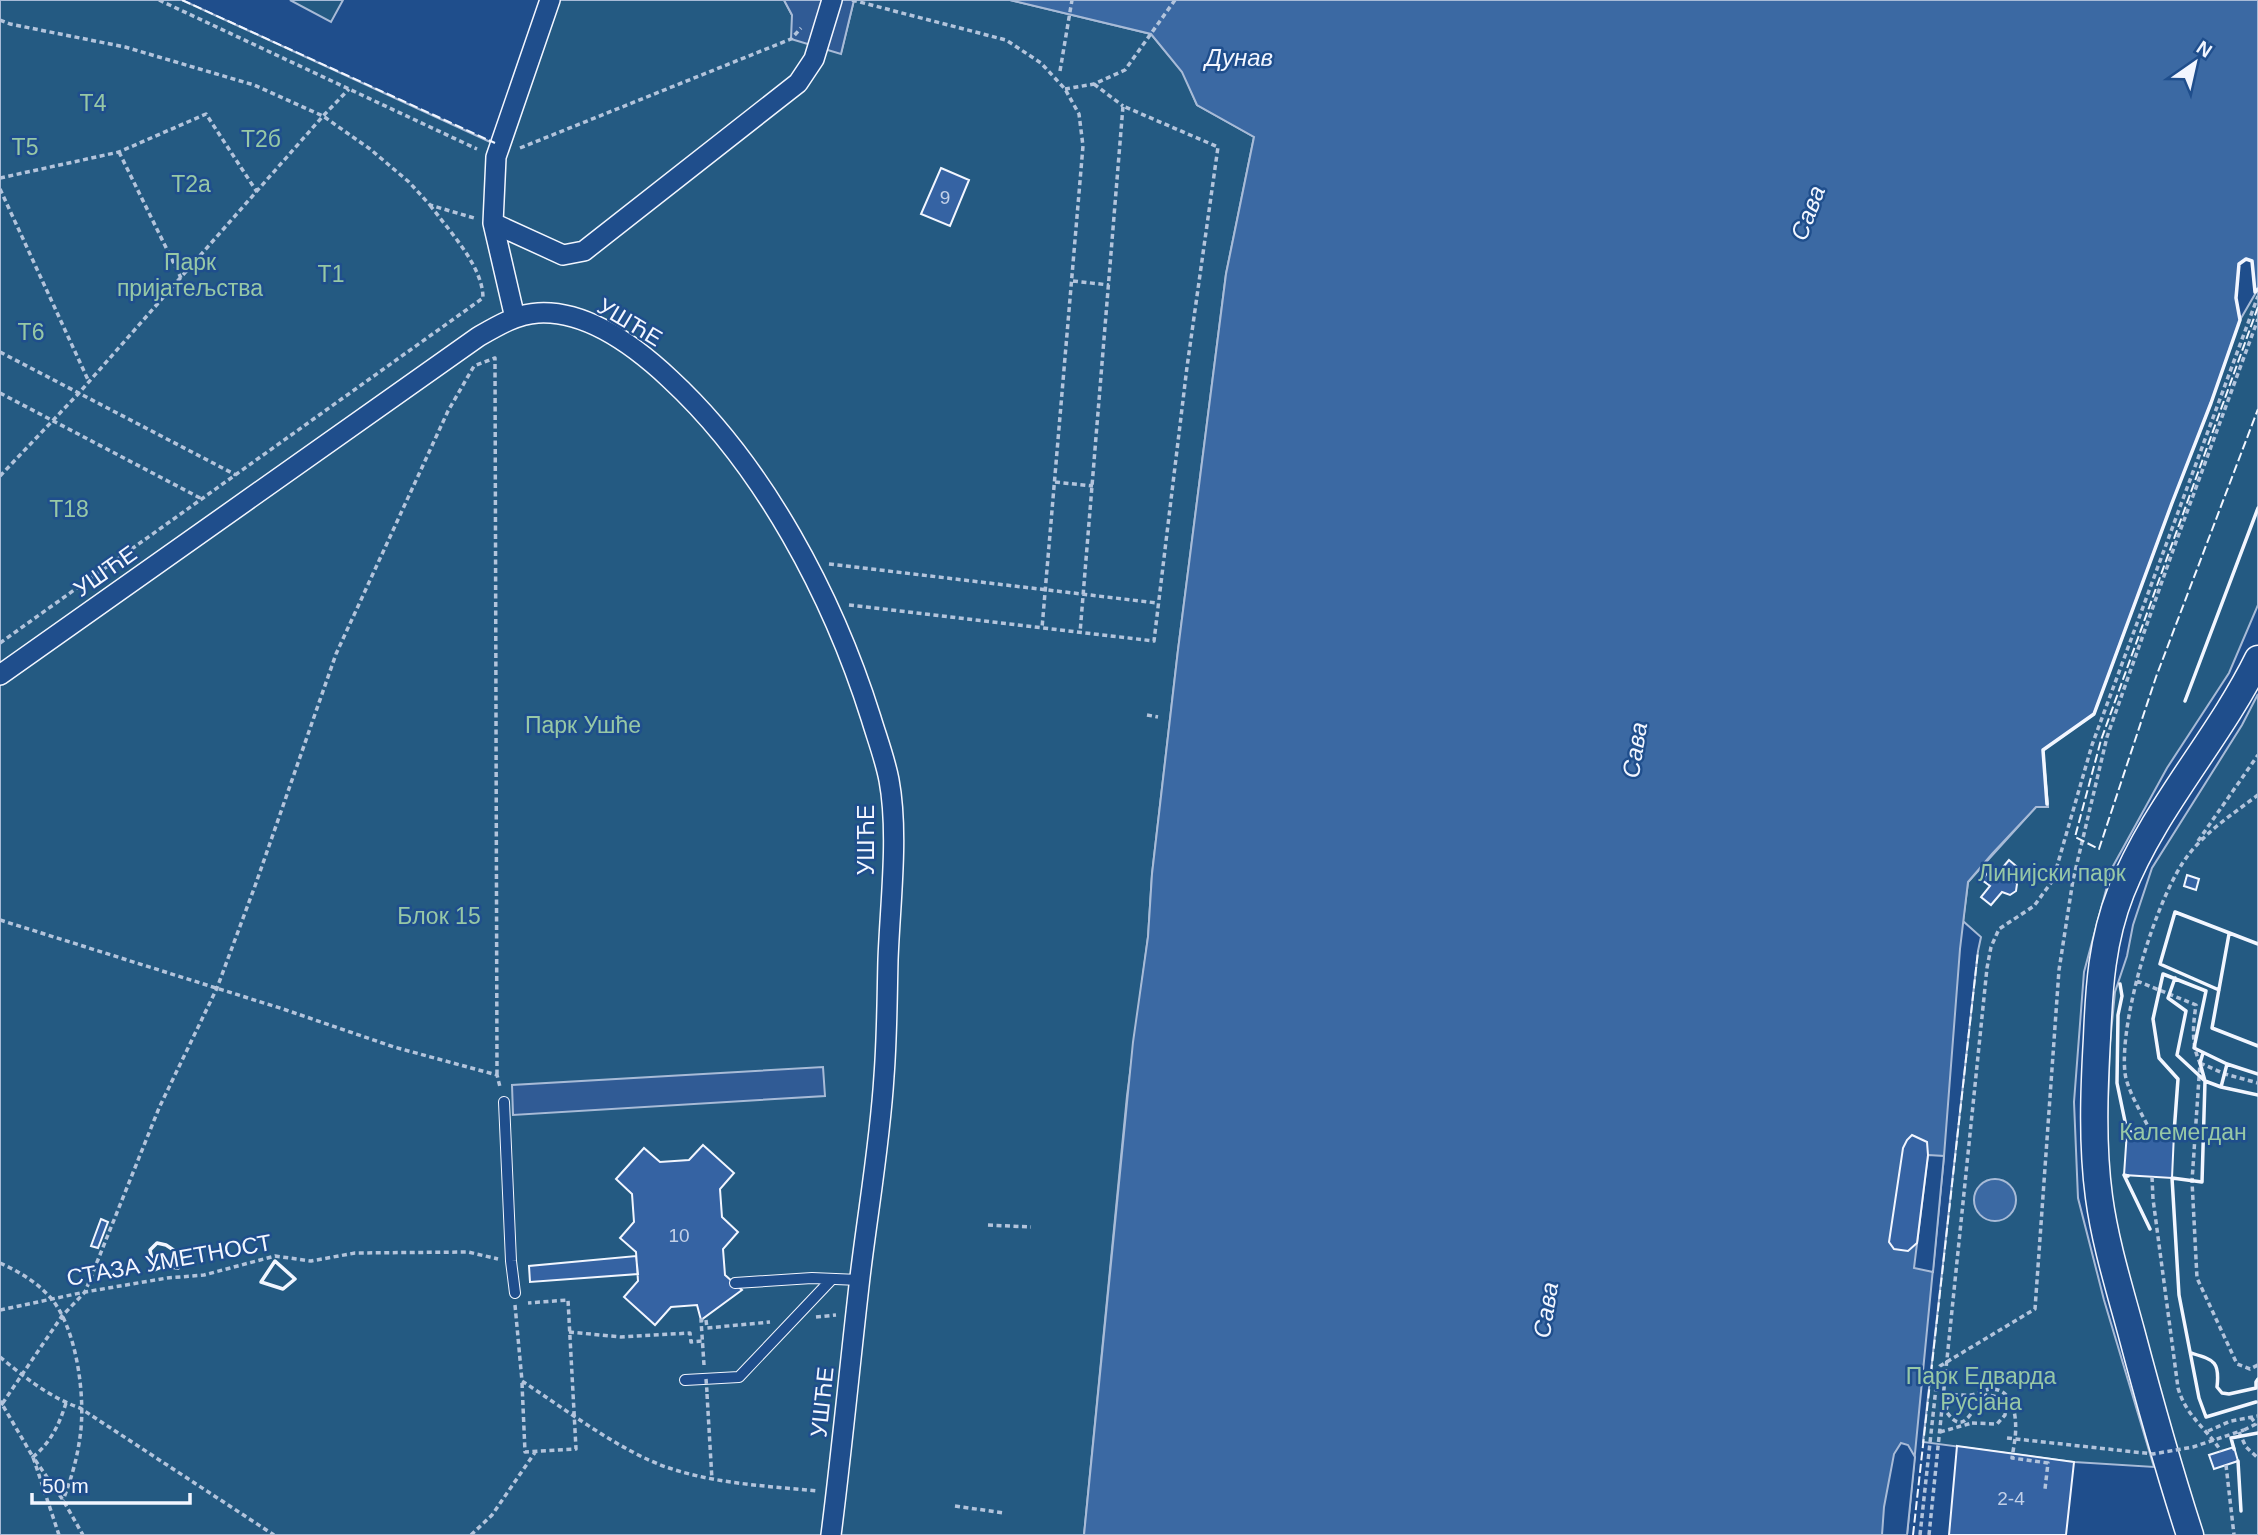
<svg xmlns="http://www.w3.org/2000/svg" width="2258" height="1535" font-family="Helvetica,sans-serif">
  <style>
    .green { fill: #245a82; stroke: #a8bbd7; stroke-width: 2 }
    .parking { fill: #305b95; stroke: #a8bbd7; stroke-width: 2 }
    .water { fill: #3b69a3; stroke: #a8bbd7; stroke-width: 2 }
    .pier { fill: #1f4e8c; stroke: #a8bbd7; stroke-width: 2 }
    .building { fill: #3563a3; stroke: #f2f6ff; stroke-width: 2 }
    .lines { fill: none; stroke-linecap: round; stroke-linejoin: round }
    .service-casing { stroke: #f2f6ff; stroke-width: 12 }
    .minor-casing { stroke: #f2f6ff; stroke-width: 22 }
    .secondary-casing { stroke: #f2f6ff; stroke-width: 29 }
    .path { stroke: #b3c4dc; stroke-width: 3.5; stroke-dasharray: 5 3.5; stroke-linecap: butt }
    .service { stroke: #1f4e8c; stroke-width: 10 }
    .minor { stroke: #1f4e8c; stroke-width: 19 }
    .secondary { stroke: #1f4e8c; stroke-width: 26 }
    .path-bridge { stroke: #b3c4dc; stroke-width: 3.5; stroke-dasharray: 5 3.5; stroke-linecap: butt }
    .fence { stroke: #f2f6ff; stroke-width: 2; stroke-dasharray: 9 3.5; stroke-linecap: butt }
    .wall { stroke: #f2f6ff; stroke-width: 3.5 }
    .labels { text-anchor: middle; stroke-width: 5; stroke-linejoin: round; paint-order: stroke }
    .number-label { font-size: 19px; fill: #c3d1e8 }
    .park-label { font-size: 23px; fill: #97c8a6; stroke: #1f4e8c }
    .street-label { font-size: 23px; fill: #f2f6ff; stroke: #1f4e8c }
    .water-label { font-size: 24px; font-style: italic; fill: #f2f6ff; stroke: #1f4e8c }
  </style>
  <rect width="100%" height="100%" fill="#1f4e8c"/>
  <!-- green -->
  <path class="green" d="M 0,0 L 182,0 L 499,146 L 542,0 L 784,0 L 792,15 L 841,53 L 854,0 L 1010,0 L 1151,34 L 1183,72 L 1197,105 L 1254,137 L 1226,274 L 1178,650 L 1152,874 L 1148,937 L 1127,1096 L 1084,1535 L 0,1535 Z
    M 290,0 L 343,0 L 331,22 Z
    M 2258,289 L 2258,605 L 2229,673 L 2167,768 L 2112,868 L 2084,972 L 2074,1102 L 2078,1198 L 2104,1300 L 2154,1467 L 2074,1462 L 1923,1442 L 1978,951 L 1981,937 L 1963,921 L 1968,882 L 2036,807 L 2048,806 L 2043,750 L 2094,714 L 2172,503 L 2211,403 L 2240,320 Z
    M 2258,694 L 2258,1535 L 2201,1535 L 2114,1231 L 2106,1155 L 2110,1043 L 2115,992 L 2127,956 L 2133,925 L 2152,868 L 2242,725 Z"/>
  <!-- parking -->
  <path class="parking" d="M 784,0 L 854,0 L 841,54 L 791,39 L 792,15 Z
    M 823,1067 L 825,1096 L 513,1115 L 512,1085 Z"/>
  <!-- water -->
  <path class="water" d="M 1010,0 L 2258,0 L 2258,289 L 2255,292 L 2252,261 L 2246,259 L 2239,264 L 2236,298 L 2240,320 L 2211,403 L 2172,503 L 2094,714 L 2043,750 L 2048,807 L 2036,807 L 1992,854 L 1968,882 L 1960,949 L 1944,1156 L 1907,1535 L 1084,1535 L 1133,1042 L 1148,937 L 1152,874 L 1178,650 L 1226,274 L 1254,137 L 1197,105 L 1182,72 L 1151,34 Z
    M1974 1200a21 21 0 1 1 42 0a21 21 0 1 1-42 0Z"/>
  <!-- pier -->
  <path class="pier" d="M 1928,1155 L 1944,1156 L 1933,1272 L 1914,1268 Z
    M 1901,1443 L 1908,1445 L 1915,1457 L 1907,1535 L 1882,1535 L 1884,1507 L 1894,1454 Z"/>
  <!-- building -->
  <path class="building" d="M 941,168 L 969,180 L 950,226 L 921,214 Z
    M 2009,860 L 2022,871 L 2014,880 L 2017,884 L 2016,891 L 2010,895 L 2002,892 L 1991,905 L 1981,897 L 1990,886 L 1982,880 L 1993,866 L 1999,872 Z
    M 2187,875 L 2199,879 L 2196,890 L 2184,886 Z
    M 2127,1131 L 2174,1133 L 2172,1178 L 2124,1175 Z
    M 1912,1135 L 1927,1142 L 1928,1155 L 1917,1243 L 1908,1251 L 1894,1249 L 1889,1242 L 1903,1148 L 1907,1140 Z
    M 703,1145 L 734,1173 L 720,1189 L 722,1217 L 738,1232 L 723,1249 L 725,1275 L 742,1290 L 701,1320 L 697,1305 L 671,1307 L 655,1325 L 624,1297 L 638,1281 L 636,1252 L 620,1238 L 634,1222 L 632,1194 L 616,1179 L 644,1148 L 660,1162 L 689,1160 Z
    M 101,1219 L 108,1222 L 98,1248 L 91,1246 Z
    M 636,1256 L 638,1274 L 530,1282 L 529,1266 Z
    M 1957,1446 L 2074,1462 L 2066,1535 L 1949,1535 Z
    M 2234,1447 L 2238,1461 L 2214,1469 L 2209,1455 Z"/>
  <g class="lines">
    <defs>
      <path id="service" d="M 504,1102 L 511,1261 L 515,1293
        M 735,1283 L 812,1278 L 859,1280
        M 685,1380 L 739,1377 L 832,1279"/>
      <path id="minor" d="M 493,223 L 563,255 L 584,251 L 798,83 L 814,59 L 832,0
        M 515,318 L 493,223 L 496,157 L 550,0
        M 0,675 L 478,337 C 497,326 517,314 538,313 C 588,310 636,347 670,379 C 764,466 833,597 871,718 C 877,738 885,759 889,780 C 899,834 890,904 888,960 C 887,999 887,1037 884,1076 C 880,1143 868,1210 860,1277 C 850,1363 842,1449 831,1535"/>
      <path id="secondary" d="M 2190,1535 C 2168,1467 2149,1399 2131,1331 C 2119,1287 2105,1242 2099,1197 C 2092,1145 2094,1090 2097,1038 C 2099,987 2102,940 2121,892 C 2154,808 2218,740 2258,659"/>
    </defs>
    <!-- service casing -->
    <use href="#service" class="service-casing"/>
    <!-- minor casing -->
    <use href="#minor" class="minor-casing"/>
    <!-- secondary casing -->
    <use href="#secondary" class="secondary-casing"/>
    <!-- path -->
    <path class="path" d="M 159,0 L 477,149
      M 852,0 L 1006,40 L 1041,63 L 1065,89 L 1079,114 L 1083,146 L 1042,628
      M 0,20 L 10,24 L 125,47 L 254,85 L 323,116 L 370,149 L 409,182 L 430,205 L 474,218
      M 1060,71 L 1072,0
      M 1094,84 L 1123,106
      M 1065,89 L 1094,84 L 1125,70 L 1175,0
      M 520,148 L 791,39 L 801,28
      M 119,152 L 181,278
      M 0,178 L 119,152 L 206,114 L 257,192
      M 0,189 L 89,382
      M 1073,281 L 1109,285
      M 0,352 L 236,475
      M 0,393 L 202,499
      M 0,476 L 79,393 L 323,116 L 349,89
      M 1055,482 L 1093,486
      M 829,564 L 1157,603
      M 849,605 L 1154,641 L 1187,367 L 1218,147 L 1123,106 L 1080,633
      M 0,643 L 483,298 C 483,266 449,231 430,205
      M 1147,715 L 1158,717
      M 2198,841 L 2258,755
      M 0,920 L 283,1009 L 394,1047 L 497,1075 L 500,1087
      M 2137,981 L 2196,1005 C 2193,1025 2191,1044 2200,1063 L 2192,1181 L 2197,1278 L 2237,1364 L 2250,1369 L 2258,1365
      M 2200,1063 L 2225,1074 L 2258,1083
      M 2151,1132 C 2143,1116 2127,1090 2125,1073 C 2119,1021 2156,896 2189,854 C 2208,830 2234,813 2258,795
      M 2152,1177 L 2153,1199 L 2178,1388 C 2186,1416 2205,1427 2221,1451
      M 988,1225 L 1031,1227
      M 0,1263 C 18,1271 35,1281 49,1296 C 77,1326 86,1398 80,1437 C 77,1459 71,1480 63,1500
      M 515,1305 L 522,1381 C 565,1409 621,1452 669,1468 C 717,1484 768,1486 817,1491
      M 0,1310 L 85,1292 L 167,1278 L 204,1275 L 275,1256 L 311,1261 L 355,1253 L 468,1252 L 498,1259
      M 816,1317 L 836,1315
      M 706,1320 L 707,1328 L 770,1322
      M 569,1332 L 621,1337 L 690,1333 L 691,1342 L 702,1341
      M 0,1357 C 24,1377 51,1398 80,1408 L 274,1535
      M 704,1365 L 701,1320 L 706,1320
      M 522,1383 L 525,1452 L 576,1449 L 568,1300 L 528,1303
      M 707,1394 L 712,1480
      M 1943,1400 L 1954,1401 L 1952,1396
      M 0,1401 L 2,1404 L 0,1407
      M 66,1403 C 59,1425 51,1442 33,1457 L 63,1500 L 83,1535
      M 2244,1430 L 2256,1424 L 2250,1416
      M 2208,1431 L 2231,1421 L 2258,1416
      M 1940,1432 L 1972,1423
      M 2239,1432 L 2246,1447 L 2258,1458
      M 2015,1439 L 2012,1458 L 2048,1463 L 2045,1489
      M 2226,1465 L 2234,1535
      M 955,1506 L 1004,1513
      M 59,1535 L 33,1457 L 2,1404 L 62,1316 L 85,1292 L 159,1108 L 217,988 L 255,886 L 336,654 L 448,411 L 474,366 L 495,358 L 497,1075
      M 471,1535 L 492,1515 L 536,1451
      M 1920,1535 L 1938,1369 L 1940,1366 L 2035,1309 L 2059,970 L 2073,880 L 2107,737 L 2176,542 L 2258,319
      M 1929,1535 L 1987,968 L 1991,947 L 1999,929 L 2034,906 L 2053,880 L 2092,745 L 2258,296"/>
    <!-- service -->
    <use href="#service" class="service"/>
    <!-- minor -->
    <use href="#minor" class="minor"/>
    <!-- secondary -->
    <use href="#secondary" class="secondary"/>
    <!-- path-bridge -->
    <path class="path-bridge" d="M 706,1379 L 707,1392
      M 1972,1423 L 1997,1424 L 2005,1415 C 2007,1403 1999,1395 1986,1395 C 1973,1402 1966,1441 1946,1411 L 1949,1397 C 1957,1393 1963,1396 1971,1395 C 1978,1394 1985,1389 1992,1389 C 2016,1390 2017,1422 2015,1439
      M 2007,1438 L 2153,1454 L 2193,1447 L 2244,1430"/>
    <!-- fence -->
    <path class="fence" d="M 182,0 L 495,143
      M 2258,307 L 2101,740 L 2075,837 L 2099,849 L 2156,677 L 2258,409
      M 1913,1535 L 1978,951"/>
    <!-- wall -->
    <path class="wall" d="M 2185,701 L 2258,508
      M 2047,804 L 2043,750 L 2094,714 L 2172,503 L 2211,403 L 2240,320 L 2236,298 L 2239,264 L 2246,259 L 2252,261 L 2255,292 L 2258,289
      M 2229,934 L 2212,1028 L 2258,1046
      M 2175,978 L 2168,998 L 2186,1011 L 2177,1055 L 2205,1081 L 2221,1087
      M 2120,984 L 2122,996 L 2118,1015 L 2117,1083 L 2127,1131 L 2129,1131
      M 2219,990 L 2160,964 L 2175,912 L 2258,944
      M 2203,1053 L 2200,1063 L 2205,1081 L 2202,1182 L 2172,1178 L 2179,1295 L 2199,1398 L 2206,1417 L 2256,1402
      M 2227,1064 L 2221,1087 L 2258,1095
      M 2171,1133 L 2174,1133 L 2178,1079 L 2159,1058 L 2153,1019 L 2163,974 L 2206,991 L 2194,1048 L 2227,1064 L 2258,1074
      M 2128,1176 L 2124,1175 L 2150,1229
      M 157,1243 L 166,1245 L 175,1251 L 178,1268 L 164,1266 L 154,1270 L 150,1250 Z
      M 275,1261 L 295,1279 L 283,1289 L 261,1282 Z
      M 2191,1353 C 2214,1360 2220,1361 2217,1387 L 2222,1393 L 2229,1394 L 2256,1388 L 2256,1382 L 2258,1379
      M 2234,1449 L 2231,1438 L 2258,1433
      M 2238,1461 L 2241,1511"/>
  </g>
  <g class="labels">
    <!-- number labels -->
    <g class="number-label">
      <text x="945" y="204">9</text>
      <text x="679" y="1242">10</text>
      <text x="2011" y="1505">2-4</text>
    </g>
    <!-- park labels -->
    <g class="park-label">
      <text x="93" y="111">Т4</text>
      <text x="261" y="147">Т2б</text>
      <text x="25" y="155">Т5</text>
      <text x="191" y="192">Т2а</text>
      <text x="190" y="270">Парк<tspan x="190" dy="26">пријатељства</tspan></text>
      <text x="331" y="282">Т1</text>
      <text x="31" y="340">Т6</text>
      <text x="69" y="517">Т18</text>
      <text x="583" y="733">Парк Ушће</text>
      <text x="2052" y="881">Линијски парк</text>
      <text x="439" y="924">Блок 15</text>
      <text x="2183" y="1140">Калемегдан</text>
      <text x="1981" y="1384">Парк Едварда<tspan x="1981" dy="26">Русјана</tspan></text>
    </g>
    <!-- street labels -->
    <g class="street-label">
      <text transform="translate(630 322) rotate(31)" y="8">УШЋЕ</text>
      <text transform="translate(105 571) rotate(-35)" y="8">УШЋЕ</text>
      <text transform="translate(866 840) rotate(-90)" y="8">УШЋЕ</text>
      <text transform="translate(169 1260) rotate(-10)" y="8">СТАЗА УМЕТНОСТ</text>
      <text transform="translate(822 1402) rotate(-84)" y="8">УШЋЕ</text>
    </g>
    <!-- water labels -->
    <g class="water-label">
      <text x="1239" y="66">Дунав</text>
      <text transform="translate(1808 213) rotate(-69)" y="8">Сава</text>
      <text transform="translate(1635 750) rotate(-81)" y="8">Сава</text>
      <text transform="translate(1546 1310) rotate(-81)" y="8">Сава</text>
    </g>
  </g>
  <!-- north arrow -->
  <g transform="translate(2195 63) rotate(34)" stroke="#1f4e8c" stroke-width="5" paint-order="stroke">
  <path d="M0-5L12 26L0 18L-12 26Z" fill="#f2f6ff"/>
  <text y="-10" font-size="19" font-weight="bold" text-anchor="middle" fill="#f2f6ff">N</text>
  </g>
  <!-- scale -->
  <path d="M32 1493v10h158v-10" fill="none" stroke="#f2f6ff" stroke-width="3.5"/>
  <text x="42" y="1493" font-size="21" fill="#f2f6ff" stroke="#1f4e8c" stroke-width="5" paint-order="stroke">50 m</text>
</svg>
